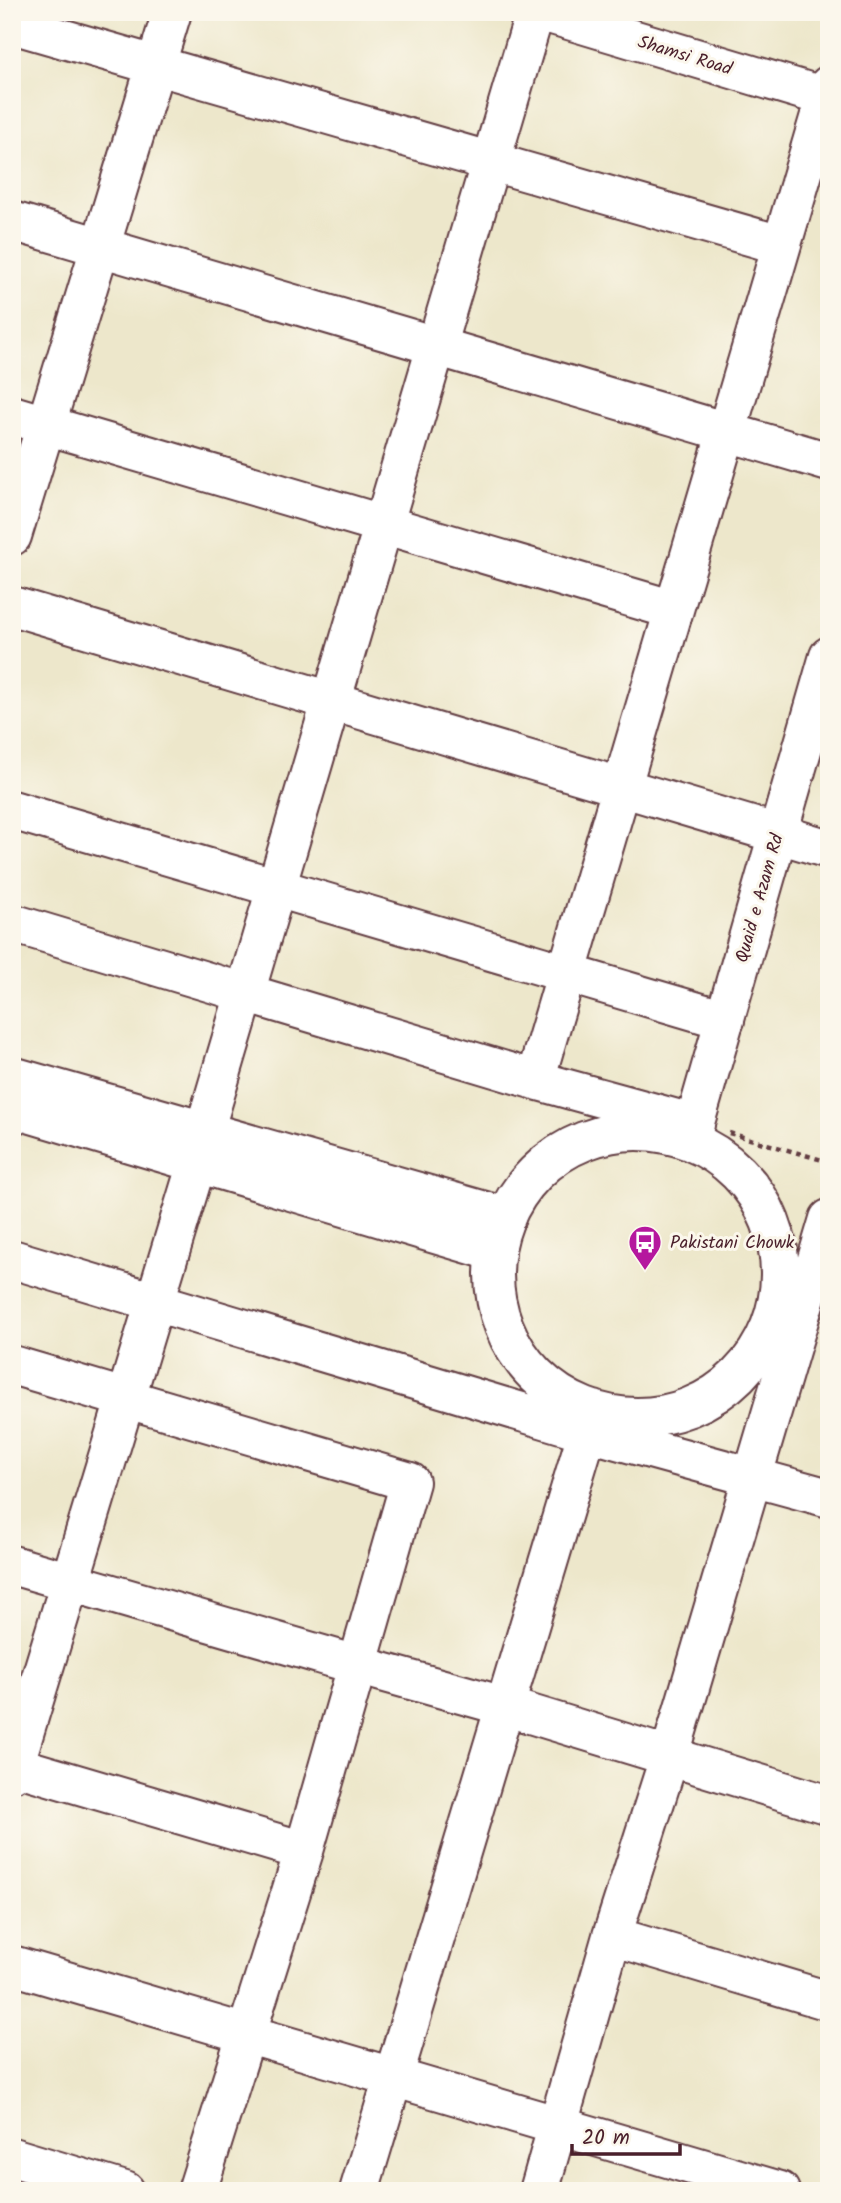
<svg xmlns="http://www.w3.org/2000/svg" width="841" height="2203" font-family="Kalam,sans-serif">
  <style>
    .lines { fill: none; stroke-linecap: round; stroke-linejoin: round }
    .minor-casing { stroke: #623d43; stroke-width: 42 }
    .major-casing { stroke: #623d43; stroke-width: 42 }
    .path { stroke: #623d43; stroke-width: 4.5; stroke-dasharray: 5 5; stroke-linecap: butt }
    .minor { stroke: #fff; stroke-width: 38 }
    .major { stroke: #fff; stroke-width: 38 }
    .labels { text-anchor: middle; stroke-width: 6; stroke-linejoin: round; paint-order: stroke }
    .street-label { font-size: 18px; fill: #4a1f2b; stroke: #fbf7ec }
    .poi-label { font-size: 18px; fill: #4a1f2b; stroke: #fbf7ec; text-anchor: start }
  </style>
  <rect width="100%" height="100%" fill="#fbf7ec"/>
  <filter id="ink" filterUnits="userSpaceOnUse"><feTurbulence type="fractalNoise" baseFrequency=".0143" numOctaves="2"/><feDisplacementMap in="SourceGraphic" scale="14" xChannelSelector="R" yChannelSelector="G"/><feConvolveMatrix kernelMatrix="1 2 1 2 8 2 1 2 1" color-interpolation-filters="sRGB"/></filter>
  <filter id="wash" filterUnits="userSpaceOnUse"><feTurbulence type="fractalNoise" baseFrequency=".00686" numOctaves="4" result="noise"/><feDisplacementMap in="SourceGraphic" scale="28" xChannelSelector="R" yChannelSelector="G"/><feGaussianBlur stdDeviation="1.57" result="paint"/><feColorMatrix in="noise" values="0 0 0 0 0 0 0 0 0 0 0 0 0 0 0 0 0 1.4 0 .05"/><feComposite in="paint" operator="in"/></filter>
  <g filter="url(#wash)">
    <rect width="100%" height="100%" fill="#ede7cb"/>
  </g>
  <g filter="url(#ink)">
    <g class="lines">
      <defs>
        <path id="minor" d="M 542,12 L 829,98
          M 12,24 L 781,245
          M 12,221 L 829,462
          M 12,415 L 674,610
          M 12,536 L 172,12
          M 12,606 L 829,849
          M 12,810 L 725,1020
          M 12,923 L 535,1080 L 695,1124
          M 12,1076 L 506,1217
          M 535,1080 L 829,85
          M 12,1108 L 496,1252
          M 204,1132 L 535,12
          M 12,1259 L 588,1432 L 829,1498
          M 12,1365 L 410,1482 L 304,1851 L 197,2191
          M 12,1565 L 357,1665 L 504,1706 L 829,1805
          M 12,1765 L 304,1851
          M 12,1773 L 197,1163
          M 612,1936 L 829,2001
          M 12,1965 L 780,2191
          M 12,2157 L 125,2191
          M 539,2191 L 612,1936 L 669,1758 L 829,1219"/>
        <path id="major" d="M494 1274a143 143 0 1 1 286 0a143 143 0 1 1-286 0Z
          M 690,1140 L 829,656
          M 359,2191 L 594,1410"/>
      </defs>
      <!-- minor casing -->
      <use href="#minor" class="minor-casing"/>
      <!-- major casing -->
      <use href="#major" class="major-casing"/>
      <!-- path -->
      <path class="path" d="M 729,1133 L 829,1162"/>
      <!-- minor -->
      <use href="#minor" class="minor"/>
      <!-- major -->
      <use href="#major" class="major"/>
    </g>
  </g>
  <!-- icons -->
  <defs>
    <symbol id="bus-pin" viewBox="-11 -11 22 30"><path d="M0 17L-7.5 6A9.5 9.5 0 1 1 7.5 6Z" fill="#b5179e" stroke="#fbf7ec"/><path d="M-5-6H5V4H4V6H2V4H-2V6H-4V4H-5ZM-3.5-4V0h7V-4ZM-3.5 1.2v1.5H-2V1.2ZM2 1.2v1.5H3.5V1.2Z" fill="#fff"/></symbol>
  </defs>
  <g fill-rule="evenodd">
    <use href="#bus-pin" x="626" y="1223" width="38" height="52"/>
  </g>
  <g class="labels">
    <!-- street labels -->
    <g class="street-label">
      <text transform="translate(685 55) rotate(17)" y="6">Shamsi Road</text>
      <text transform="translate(759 898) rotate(-74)" y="6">Quaid e Azam Rd</text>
    </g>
    <!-- poi labels -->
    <g class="poi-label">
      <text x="670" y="1248">Pakistani Chowk</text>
    </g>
  </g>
  <!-- margin -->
  <rect width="841" height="2203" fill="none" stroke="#fbf7ec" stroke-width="42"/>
  <!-- scale -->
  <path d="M572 2144v10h108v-10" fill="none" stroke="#4a1f2b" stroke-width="3.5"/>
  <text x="582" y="2144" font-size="21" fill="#4a1f2b" stroke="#fbf7ec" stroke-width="5" paint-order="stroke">20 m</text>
</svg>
